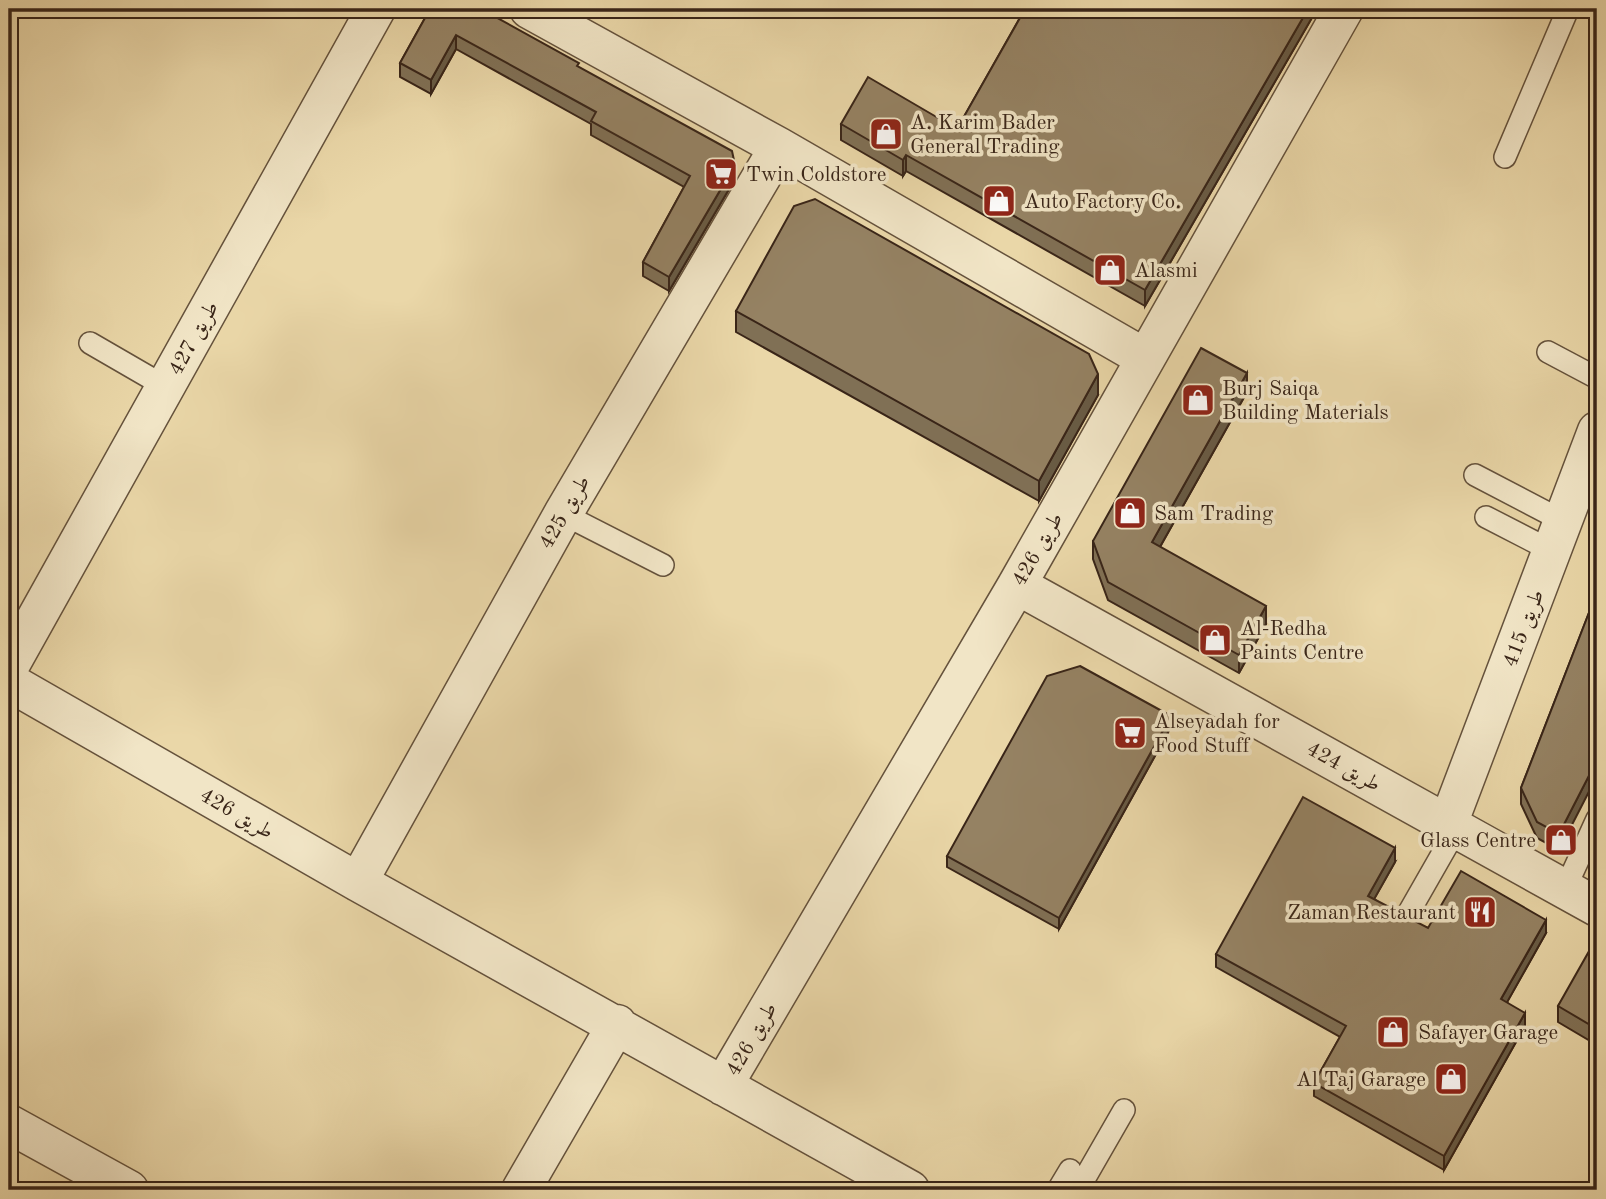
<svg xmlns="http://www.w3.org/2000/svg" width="1606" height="1199" font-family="'Old Standard TT',Amiri,serif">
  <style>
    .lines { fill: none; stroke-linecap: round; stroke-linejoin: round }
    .lane-casing { stroke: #65523c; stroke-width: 24 }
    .street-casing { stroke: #65523c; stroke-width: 41 }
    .lane { stroke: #f1e5c6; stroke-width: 21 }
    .street { stroke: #f1e5c6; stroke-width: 38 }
    .wall { fill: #807055; stroke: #392518; stroke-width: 2 }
    .shaded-wall { fill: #685b45; stroke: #392518; stroke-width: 2 }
    .building { fill: #958263; stroke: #392518; stroke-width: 2 }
    .labels { text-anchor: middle; stroke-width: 7; stroke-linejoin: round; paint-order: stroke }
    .poi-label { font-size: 21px; fill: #392518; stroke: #f1e5c6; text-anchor: start }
    .street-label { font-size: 21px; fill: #392518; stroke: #f1e5c6 }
  </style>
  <rect width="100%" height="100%" fill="#ead7a8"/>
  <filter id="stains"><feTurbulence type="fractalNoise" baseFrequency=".00286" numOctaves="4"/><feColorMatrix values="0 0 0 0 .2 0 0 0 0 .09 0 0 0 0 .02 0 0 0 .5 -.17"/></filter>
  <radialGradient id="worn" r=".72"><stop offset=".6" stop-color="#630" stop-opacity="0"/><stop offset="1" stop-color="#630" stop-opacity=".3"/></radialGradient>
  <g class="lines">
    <defs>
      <path id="lane" d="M 1505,157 L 1568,9
        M 90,343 L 166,387
        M 1548,352 L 1597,378
        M 1475,475 L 1563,521
        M 563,514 L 663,565
        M 1486,517 L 1552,551
        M 1565,889 L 1597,819
        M 1405,919 L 1457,828
        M 1058,1190 L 1070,1170
        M 1078,1190 L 1124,1110"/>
      <path id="street" d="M 529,9 L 779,147 L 1145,358
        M 1017,585 L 1597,907
        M 9,667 L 376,9
        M 9,682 L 358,882 L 910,1190
        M 1448,824 L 1597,431
        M 358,882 L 563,514 L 779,147
        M 723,1086 L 1017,585 L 1344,9
        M 9,1124 L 129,1190
        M 521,1190 L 617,1024"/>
    </defs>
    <!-- lane casing -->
    <use href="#lane" class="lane-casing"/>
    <!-- street casing -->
    <use href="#street" class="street-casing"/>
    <!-- lane -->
    <use href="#lane" class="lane"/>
    <!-- street -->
    <use href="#street" class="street"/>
  </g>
  <!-- wall -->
  <path class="wall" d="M 430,9 L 579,68 L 735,179 L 669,291 L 643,276 L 643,262 L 684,187 L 591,135 L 591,124 L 456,49 L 431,94 L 400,77 L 400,63 Z
    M 1025,9 L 1317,9 L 1145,306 L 906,171 L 903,176 L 841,140 L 841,124 L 957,129 Z
    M 736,311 L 1098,395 L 1039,501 L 736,332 Z
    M 1247,392 L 1160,547 L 1266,624 L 1239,673 L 1108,600 L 1093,559 L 1093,541 Z
    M 1597,592 L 1559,850 L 1537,838 L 1521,804 L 1521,788 Z
    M 1171,727 L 1059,929 L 947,867 L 947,856 Z
    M 1395,862 L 1374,899 L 1399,917 L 1428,928 L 1546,933 L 1507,1002 L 1525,1026 L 1444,1170 L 1314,1096 L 1314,1083 L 1340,1037 L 1216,967 L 1216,954 Z
    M 1597,949 L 1597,1045 L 1558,1022 L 1558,1006 Z"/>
  <!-- shaded-wall -->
  <path class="shaded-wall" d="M 1308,9 L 1317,9 L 1145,306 L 1145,290 Z
    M 456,35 L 456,49 L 431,94 L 431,80 Z
    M 906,155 L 906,171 L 903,176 L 903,160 Z
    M 735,165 L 735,179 L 669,291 L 669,277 Z
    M 1247,373 L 1247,392 L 1152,561 L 1152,542 Z
    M 1098,374 L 1098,395 L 1039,501 L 1039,481 Z
    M 1266,606 L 1266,624 L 1239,673 L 1239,655 Z
    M 1171,716 L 1171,727 L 1059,929 L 1059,918 Z
    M 1597,760 L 1597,776 L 1559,850 L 1559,834 Z
    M 1395,848 L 1395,862 L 1368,910 L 1368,896 Z
    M 1546,920 L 1546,933 L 1501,1013 L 1501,999 Z
    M 1525,1013 L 1525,1026 L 1444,1170 L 1444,1156 Z"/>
  <!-- building -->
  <path class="building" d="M 430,9 L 481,9 L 579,63 L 577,66 L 732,151 L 735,165 L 669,277 L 643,262 L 690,176 L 591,121 L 596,112 L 456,35 L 431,80 L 400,63 Z
    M 1025,9 L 1308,9 L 1145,290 L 906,155 L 903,160 L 841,124 L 868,77 L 957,129 Z
    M 815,199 L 1089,354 L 1098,374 L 1039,481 L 736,311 L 794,206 Z
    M 1201,348 L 1247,373 L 1152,542 L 1266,606 L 1239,655 L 1108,582 L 1093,541 Z
    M 1597,592 L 1597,760 L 1559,834 L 1537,822 L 1521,788 Z
    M 1080,666 L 1171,716 L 1059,918 L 947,856 L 1047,676 Z
    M 1303,797 L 1395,848 L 1368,896 L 1393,909 L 1399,917 L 1409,918 L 1428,928 L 1461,871 L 1546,920 L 1501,999 L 1525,1013 L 1444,1156 L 1314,1083 L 1346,1026 L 1216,954 Z
    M 1592,946 L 1597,949 L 1597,1029 L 1558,1006 Z"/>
  <!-- icons -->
  <defs>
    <symbol id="shop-square" viewBox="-11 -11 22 22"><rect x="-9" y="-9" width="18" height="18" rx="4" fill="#8f2418" stroke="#f1e5c6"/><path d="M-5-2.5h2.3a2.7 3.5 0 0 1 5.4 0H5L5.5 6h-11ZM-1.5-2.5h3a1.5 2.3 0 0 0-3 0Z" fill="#fff"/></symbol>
    <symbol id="supermarket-square" viewBox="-11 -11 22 22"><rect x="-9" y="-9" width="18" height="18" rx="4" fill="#8f2418" stroke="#f1e5c6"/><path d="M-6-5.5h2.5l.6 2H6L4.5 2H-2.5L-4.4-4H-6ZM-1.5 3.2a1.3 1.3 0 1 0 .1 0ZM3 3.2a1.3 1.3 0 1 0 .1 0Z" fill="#fff"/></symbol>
    <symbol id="restaurant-square" viewBox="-11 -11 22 22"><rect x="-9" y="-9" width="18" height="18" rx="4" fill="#8f2418" stroke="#f1e5c6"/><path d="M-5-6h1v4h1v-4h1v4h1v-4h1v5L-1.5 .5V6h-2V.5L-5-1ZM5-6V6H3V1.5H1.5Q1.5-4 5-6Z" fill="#fff"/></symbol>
  </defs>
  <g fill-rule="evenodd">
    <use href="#shop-square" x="867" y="115" width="38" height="38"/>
    <use href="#supermarket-square" x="702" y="155" width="38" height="38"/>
    <use href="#shop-square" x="980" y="182" width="38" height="38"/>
    <use href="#shop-square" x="1091" y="251" width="38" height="38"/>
    <use href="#shop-square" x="1179" y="381" width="38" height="38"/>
    <use href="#shop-square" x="1111" y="494" width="38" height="38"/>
    <use href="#shop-square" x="1196" y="621" width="38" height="38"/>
    <use href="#supermarket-square" x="1111" y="714" width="38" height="38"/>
    <use href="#shop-square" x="1542" y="821" width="38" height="38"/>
    <use href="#restaurant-square" x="1461" y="893" width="38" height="38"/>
    <use href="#shop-square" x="1374" y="1013" width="38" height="38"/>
    <use href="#shop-square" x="1432" y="1060" width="38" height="38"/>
  </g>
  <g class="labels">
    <!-- poi labels -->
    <g class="poi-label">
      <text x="910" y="129">A. Karim Bader<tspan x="910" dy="24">General Trading</tspan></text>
      <text x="746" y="181">Twin Coldstore</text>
      <text x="1024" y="208">Auto Factory Co.</text>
      <text x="1134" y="277">Alasmi</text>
      <text x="1222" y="395">Burj Saiqa<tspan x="1222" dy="24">Building Materials</tspan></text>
      <text x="1154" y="520">Sam Trading</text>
      <text x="1240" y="635">Al-Redha<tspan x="1240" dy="24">Paints Centre</tspan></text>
      <text x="1154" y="728">Alseyadah for<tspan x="1154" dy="24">Food Stuff</tspan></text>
      <text x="1536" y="847" text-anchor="end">Glass Centre</text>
      <text x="1456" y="919" text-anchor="end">Zaman Restaurant</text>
      <text x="1418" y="1039">Safayer Garage</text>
      <text x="1426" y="1086" text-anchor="end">Al Taj Garage</text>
    </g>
    <!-- street labels -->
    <g class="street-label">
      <text transform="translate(193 338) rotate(-61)" y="7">طريق 427</text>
      <text transform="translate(564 512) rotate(-60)" y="7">طريق 425</text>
      <text transform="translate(1037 549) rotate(-60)" y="7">طريق 426</text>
      <text transform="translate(1523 628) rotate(-69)" y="7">طريق 415</text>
      <text transform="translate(1344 766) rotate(29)" y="7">طريق 424</text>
      <text transform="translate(237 813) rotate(30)" y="7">طريق 426</text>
      <text transform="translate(751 1039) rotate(-60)" y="7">طريق 426</text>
    </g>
  </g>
  <!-- margin -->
  <rect width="1606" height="1199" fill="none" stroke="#ead7a8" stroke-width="35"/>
  <rect x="10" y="10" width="1585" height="1178" fill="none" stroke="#392518" stroke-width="3.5"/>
  <rect x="18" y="18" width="1571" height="1164" fill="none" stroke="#392518" stroke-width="2"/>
  <rect width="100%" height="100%" filter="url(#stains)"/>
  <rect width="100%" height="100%" fill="url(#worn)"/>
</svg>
